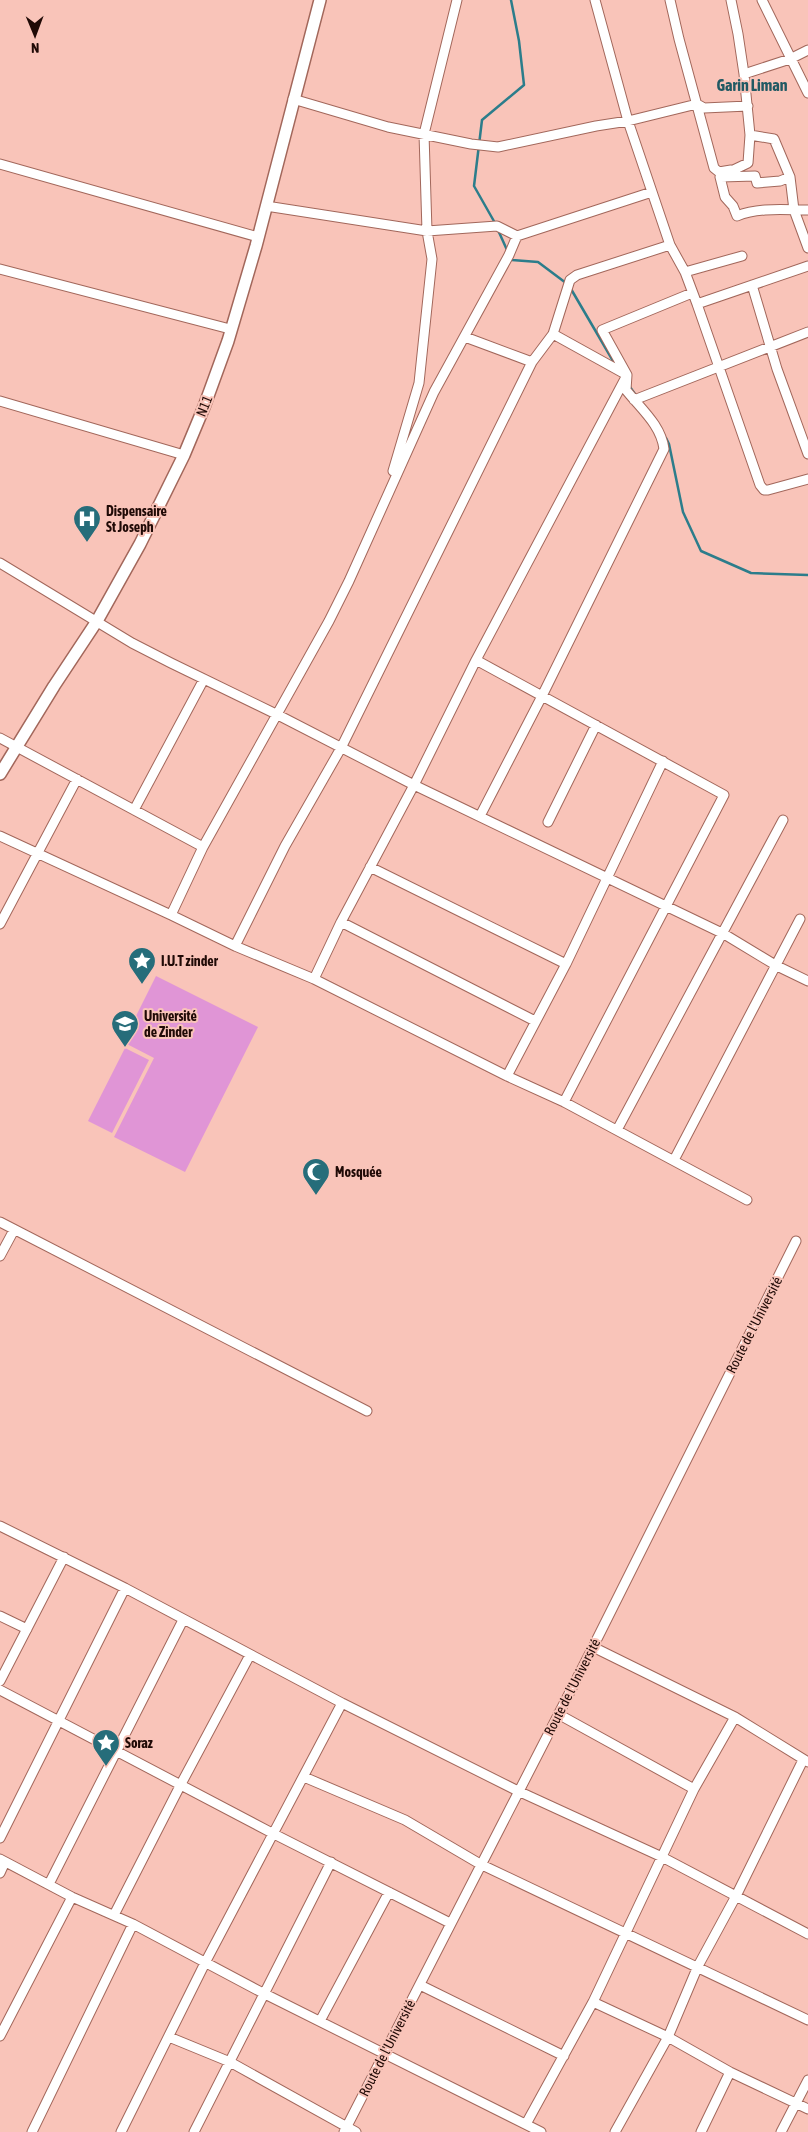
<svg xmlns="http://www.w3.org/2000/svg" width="808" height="2132" font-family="'Asap Condensed',sans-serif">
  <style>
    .green { fill: #e095d6 }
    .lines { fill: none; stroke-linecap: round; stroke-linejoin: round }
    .stream { stroke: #2c7d8b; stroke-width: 2.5 }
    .minor-casing { stroke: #a2675b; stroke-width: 11 }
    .major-casing { stroke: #a2675b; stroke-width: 14 }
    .minor { stroke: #fff; stroke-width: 9 }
    .major { stroke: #fff; stroke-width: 11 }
    .labels { text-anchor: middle; stroke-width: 4; stroke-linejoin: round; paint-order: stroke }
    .street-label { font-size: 14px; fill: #200a06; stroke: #f9c4b9 }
    .poi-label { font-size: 14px; font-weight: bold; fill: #200a06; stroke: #f9c4b9; text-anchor: start }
    .quarter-label { font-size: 16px; font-weight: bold; fill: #215963; stroke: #f9c4b9 }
  </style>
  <rect width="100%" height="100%" fill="#f9c4b9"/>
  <!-- green -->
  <path class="green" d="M 156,976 L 258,1027 L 185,1172 L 114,1137 L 154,1058 L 123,1042 Z
    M 125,1048 L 149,1060 L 112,1133 L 88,1121 Z"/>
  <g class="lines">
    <!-- stream -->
    <path class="stream" d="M 495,223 L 474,186 L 482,120 L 524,85 L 519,41 L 511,0
      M 498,230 L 507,250
      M 510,257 L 512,260 L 538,262 L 566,283
      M 571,289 L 616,366
      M 630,387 L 637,397
      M 666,438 L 669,444 L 683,512 L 701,551 L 751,573 L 808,575"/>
    <defs>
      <path id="minor" d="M 595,0 L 628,121 L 670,245 L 685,272 L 697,304 L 760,485 L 764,490 L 768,490 L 808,479
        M 670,0 L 679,39 L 714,168 L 719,172 L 731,170
        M 731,0 L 738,34 L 744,74
        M 762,0 L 808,93
        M 293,99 L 388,127 L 471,144 L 498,147 L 596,126 L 628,121 L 697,104 L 704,108 L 748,106
        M 750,135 L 774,139 L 790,177
        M 0,164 L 258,237
        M 727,173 L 748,163 L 750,135 L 744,74 L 790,59 L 808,50
        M 720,177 L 725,197 L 733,206 L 737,216 C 759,207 785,210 808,210
        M 721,177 L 755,176 L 757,183 L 780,181 L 790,177 L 794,210 L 808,248
        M 266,206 L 427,231 L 497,226 L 517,236 L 652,192
        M 0,269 L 230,329
        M 685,272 L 742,256
        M 752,285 L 777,369 L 808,454
        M 697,304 L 808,266
        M 465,337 L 532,362
        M 634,400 L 808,332
        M 0,401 L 184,455
        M 393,471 L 419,383 L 432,259 L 427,231 L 424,134 L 457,0
        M 0,563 L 132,643 L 171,663 L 278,715 L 414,785 L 724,934 L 777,966 L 808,981
        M 476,660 L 724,795 L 564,1102
        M 0,738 L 203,847
        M 134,810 L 204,679
        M 480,816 L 542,696 L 664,449 C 661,425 641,409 626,390 L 627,375 L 602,330 L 692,293
        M 548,822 L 596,725
        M 0,836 L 171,915 L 235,946 L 314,979 L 507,1076 L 564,1102 L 747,1200
        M 370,867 L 566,964
        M 171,915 L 203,847 L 329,621 L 349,581 L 434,392 L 509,255 L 517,236
        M 341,922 L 535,1021
        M 0,924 L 77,779
        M 235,946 L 285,846 L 341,748 L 532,362 L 553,334 L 570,280 L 577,275 L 670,245
        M 314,979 L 341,922 L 414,785 L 476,660 L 627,375 L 553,334
        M 507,1076 L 566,964 L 663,761
        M 617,1130 L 783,820
        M 674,1160 L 800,919
        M 0,1222 L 367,1411
        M 0,1256 L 14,1230
        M 0,1526 L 125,1588 L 342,1703 L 518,1791 L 662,1857 L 808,1934
        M 0,1616 L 27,1629
        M 593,1647 L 735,1717 L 808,1762
        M 0,1681 L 64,1557
        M 0,1690 L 274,1834 L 450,1923
        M 558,1714 L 694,1789
        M 304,1777 L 405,1820 L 480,1864 L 808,2020
        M 0,1838 L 125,1588
        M 0,1859 L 72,1897 L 133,1924 L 263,1993 L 541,2132
        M 0,1873 L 5,1862
        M 49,1884 L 183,1620
        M 114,1915 L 181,1784 L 250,1655
        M 420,1985 L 564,2056
        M 593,2002 L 668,2037 L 730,2072 L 808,2109
        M 320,2021 L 389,1892
        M 0,2036 L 72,1897
        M 169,2037 L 230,2062 L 356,2132
        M 526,2124 L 593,2002 L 694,1789 L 735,1717
        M 32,2132 L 133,1924
        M 121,2132 L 206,1961 L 342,1703
        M 194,2132 L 331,1862
        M 344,2132 L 593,1647 L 796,1241
        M 615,2132 L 668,2037 L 698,1966 L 736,1896 L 803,1760
        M 701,2132 L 730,2072
        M 781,2132 L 808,2080"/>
      <path id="major" d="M 0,774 L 54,686 L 97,621 L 140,544 L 184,455 L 204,407 L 228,341 L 256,246 L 320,0"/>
    </defs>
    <!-- minor casing -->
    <use href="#minor" class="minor-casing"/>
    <!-- major casing -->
    <use href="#major" class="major-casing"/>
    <!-- minor -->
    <use href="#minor" class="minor"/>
    <!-- major -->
    <use href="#major" class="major"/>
  </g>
  <!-- icons -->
  <defs>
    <symbol id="hospital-pin" viewBox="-11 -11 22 30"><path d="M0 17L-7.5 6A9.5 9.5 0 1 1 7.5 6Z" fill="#266d7a" stroke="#f9c4b9"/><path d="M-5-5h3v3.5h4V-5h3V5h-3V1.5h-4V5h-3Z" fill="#fff"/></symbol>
    <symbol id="sight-pin" viewBox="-11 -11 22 30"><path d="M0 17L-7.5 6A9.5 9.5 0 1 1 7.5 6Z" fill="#266d7a" stroke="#f9c4b9"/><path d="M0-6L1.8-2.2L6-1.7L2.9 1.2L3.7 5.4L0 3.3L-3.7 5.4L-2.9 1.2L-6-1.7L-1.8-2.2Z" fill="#fff"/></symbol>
    <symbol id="university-pin" viewBox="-11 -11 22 30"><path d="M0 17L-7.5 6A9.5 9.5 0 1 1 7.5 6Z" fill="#266d7a" stroke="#f9c4b9"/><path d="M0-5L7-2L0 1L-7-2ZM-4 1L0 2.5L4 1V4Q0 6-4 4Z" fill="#fff"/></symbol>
    <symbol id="mosque-pin" viewBox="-11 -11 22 30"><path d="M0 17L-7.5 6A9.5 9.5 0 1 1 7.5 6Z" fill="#266d7a" stroke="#f9c4b9"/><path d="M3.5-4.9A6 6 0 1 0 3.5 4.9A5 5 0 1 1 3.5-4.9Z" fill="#fff"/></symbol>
  </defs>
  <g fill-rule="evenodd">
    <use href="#hospital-pin" x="71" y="503" width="32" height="43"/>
    <use href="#sight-pin" x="126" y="945" width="32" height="43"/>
    <use href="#university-pin" x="109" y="1008" width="32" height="43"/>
    <use href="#mosque-pin" x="300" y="1156" width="32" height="43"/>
    <use href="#sight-pin" x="90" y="1727" width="32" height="43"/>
  </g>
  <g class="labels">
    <!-- street labels -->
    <g class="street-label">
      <text transform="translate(204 406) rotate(-68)" y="5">N11</text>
      <text transform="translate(754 1325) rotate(-63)" y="5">Route de l'Université</text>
      <text transform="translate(572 1687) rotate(-63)" y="5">Route de l'Université</text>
      <text transform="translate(387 2048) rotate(-63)" y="5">Route de l'Université</text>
    </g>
    <!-- poi labels -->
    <g class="poi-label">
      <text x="106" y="516">Dispensaire<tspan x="106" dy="16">St Joseph</tspan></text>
      <text x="161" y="966">I.U.T zinder</text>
      <text x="144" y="1021">Université<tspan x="144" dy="16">de Zinder</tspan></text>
      <text x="335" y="1177">Mosquée</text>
      <text x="125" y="1748">Soraz</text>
    </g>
    <!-- quarter labels -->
    <g class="quarter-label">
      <text x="752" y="91">Garin Liman</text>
    </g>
  </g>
  <!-- north arrow -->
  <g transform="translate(35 35) rotate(179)" stroke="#f9c4b9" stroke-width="4" paint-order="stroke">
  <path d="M0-4L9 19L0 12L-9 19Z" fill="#200a06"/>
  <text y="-8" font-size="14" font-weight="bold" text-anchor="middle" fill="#200a06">N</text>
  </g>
</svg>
